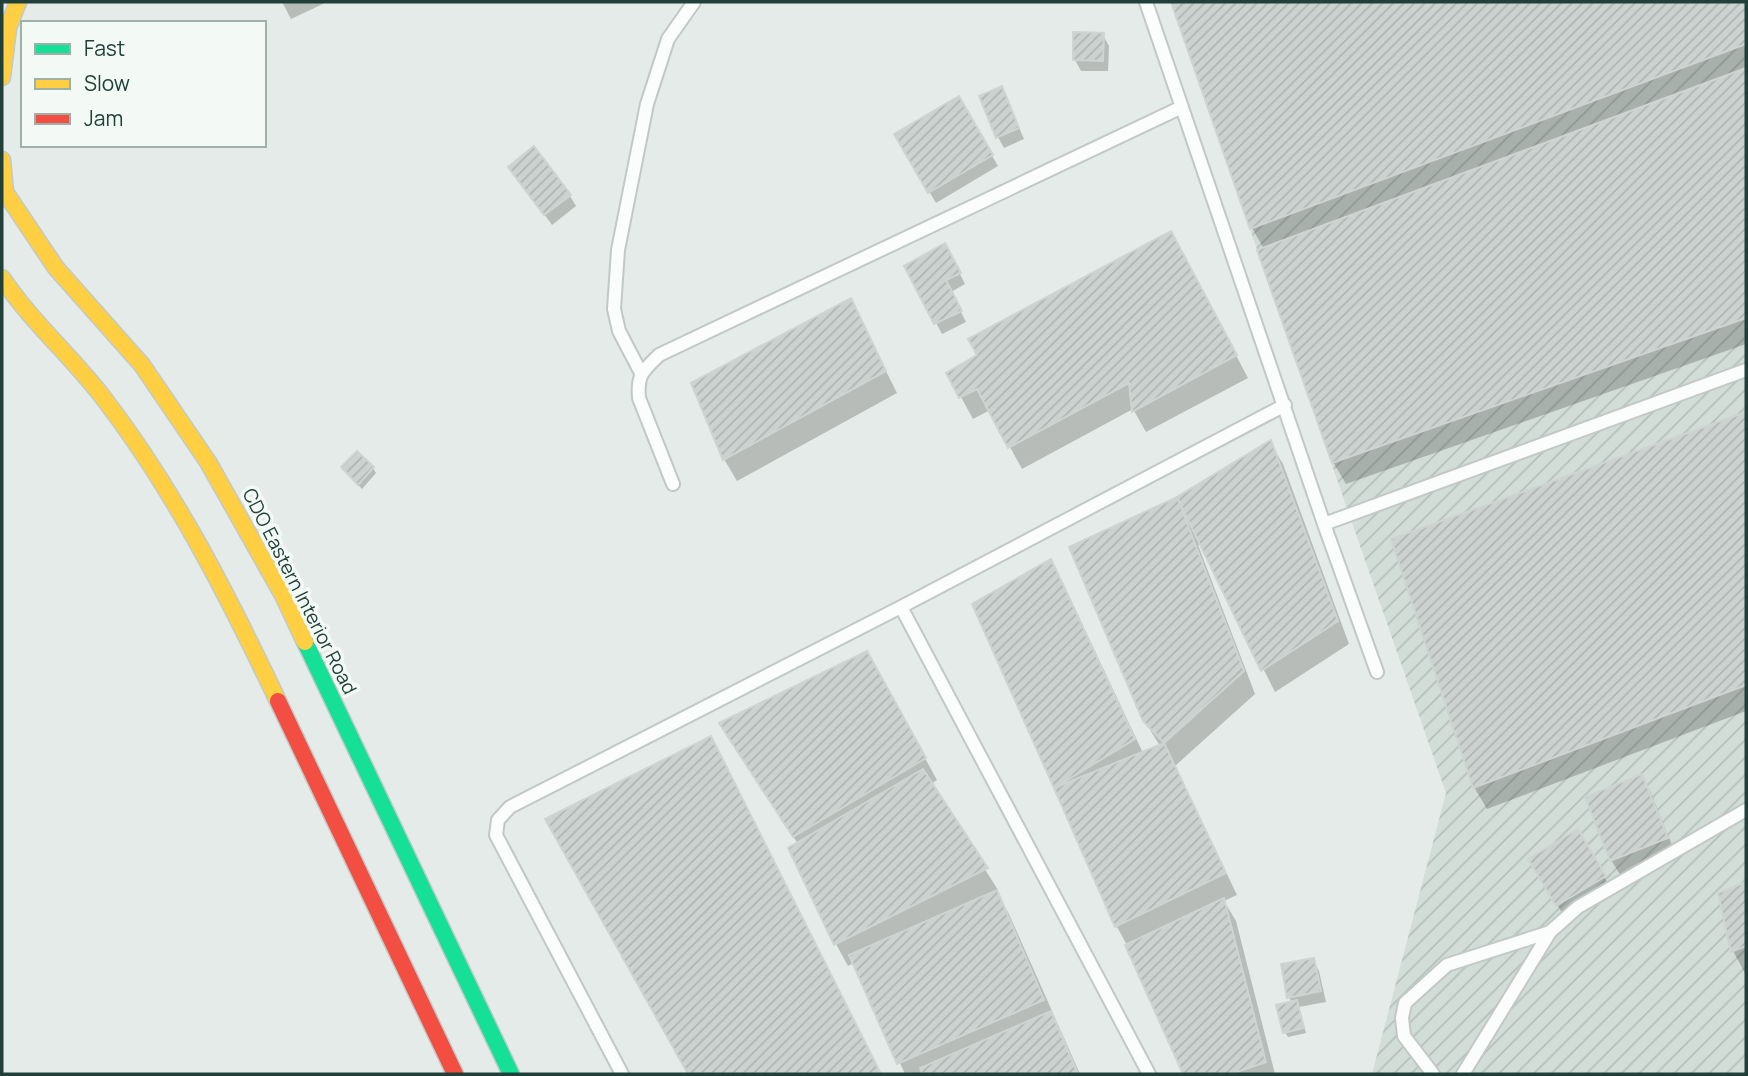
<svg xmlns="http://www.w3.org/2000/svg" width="1748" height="1076" font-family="Manrope,sans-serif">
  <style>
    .industrial { fill: url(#industrial-furrows) }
    .shadow { fill: #0003 }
    .building { fill: url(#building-hatch); stroke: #cdd4d1; stroke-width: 2 }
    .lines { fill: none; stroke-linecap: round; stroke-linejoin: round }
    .lane-casing { stroke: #c2c8c5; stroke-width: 16 }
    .fast-casing { stroke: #c0cac8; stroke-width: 19 }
    .slow-casing { stroke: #c0cac8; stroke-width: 19 }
    .jam-casing { stroke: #c0cac8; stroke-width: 19 }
    .lane { stroke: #fbfcfc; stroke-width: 12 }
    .fast { stroke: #16e098; stroke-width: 16 }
    .slow { stroke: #ffcf43; stroke-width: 16 }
    .jam { stroke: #f24e42; stroke-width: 16 }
    .labels { text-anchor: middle; stroke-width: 7; stroke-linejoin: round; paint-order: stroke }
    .street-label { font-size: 19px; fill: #204039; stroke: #f3faf6 }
  </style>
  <defs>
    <pattern id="industrial-furrows" width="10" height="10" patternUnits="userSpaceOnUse" patternTransform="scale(1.75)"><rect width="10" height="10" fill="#d2ddd8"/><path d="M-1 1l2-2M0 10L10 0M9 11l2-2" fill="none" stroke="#b4bfba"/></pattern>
    <pattern id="building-hatch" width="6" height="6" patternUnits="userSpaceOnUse" patternTransform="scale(1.75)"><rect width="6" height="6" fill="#ccd2d0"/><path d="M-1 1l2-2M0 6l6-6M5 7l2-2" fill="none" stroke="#afb5b3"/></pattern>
  </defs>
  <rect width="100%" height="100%" fill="#e5ebe8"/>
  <!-- industrial -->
  <path class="industrial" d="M 1171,2 L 1746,2 L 1746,1074 L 1372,1074 L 1446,793 Z"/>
  <!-- shadow -->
  <path class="shadow" d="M 282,2 L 327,2 L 291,19 Z
    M 1173,2 L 1746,2 L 1746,344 L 1346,484 L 1333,462 L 1264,249 L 1252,228 Z
    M 1103,35 L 1109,46 L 1108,71 L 1081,71 L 1075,60 Z
    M 1002,88 L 1024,139 L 1004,148 L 998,137 Z
    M 959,99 L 998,166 L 936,203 L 896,135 Z
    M 510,167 L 570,196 L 576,206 L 552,225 Z
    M 1183,255 L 1248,378 L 1146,432 L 1133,409 L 1022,469 L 990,410 L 973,419 L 948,373 Z
    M 951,256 L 965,284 L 951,292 L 966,322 L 942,334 L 906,266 Z
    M 851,301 L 897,393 L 737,481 L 724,459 L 693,384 Z
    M 1746,414 L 1746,711 L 1487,809 L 1474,787 L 1393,540 Z
    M 1270,443 L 1283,464 L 1349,644 L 1275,692 L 1200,544 L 1198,545 L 1255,694 L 1175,766 L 1237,895 L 1224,901 L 1236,921 L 1275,1074 L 1185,1074 L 1127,945 L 1117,927 L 974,605 L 1051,562 L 1063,583 L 1143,753 L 1160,746 L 1144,720 L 1071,548 L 1178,499 Z
    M 373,468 L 376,473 L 362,489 L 346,472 Z
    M 879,675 L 937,780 L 931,784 L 998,890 L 996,892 L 1009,914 L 1080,1074 L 905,1074 L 854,963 L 848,966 L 836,944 L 790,849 L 798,844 L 734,745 Z
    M 722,760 L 881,1074 L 690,1074 L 547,820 Z
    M 1642,777 L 1651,793 L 1676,855 L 1621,876 L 1611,860 Z
    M 1577,831 L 1610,887 L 1564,916 L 1530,860 Z
    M 1746,884 L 1746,972 L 1745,973 L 1733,951 L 1720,895 Z
    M 1313,960 L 1319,971 L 1326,1002 L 1299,1007 L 1306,1033 L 1288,1037 L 1285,1032 L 1292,1003 L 1289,997 Z"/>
  <!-- building -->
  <path class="building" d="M 1171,2 L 1746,2 L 1746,44 L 1250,229 Z
    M 1073,32 L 1104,33 L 1103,61 L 1073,60 Z
    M 1746,68 L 1746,318 L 1332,463 L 1257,250 Z
    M 1002,86 L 1019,128 L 996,138 L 979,96 Z
    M 959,96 L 993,155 L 928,193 L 894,134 Z
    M 534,146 L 571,195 L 544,215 L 508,167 Z
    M 1171,231 L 1237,355 L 1132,412 L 1129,383 L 1008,448 L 977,389 L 959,398 L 946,373 L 977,355 L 968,339 Z
    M 945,243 L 961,273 L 946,280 L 962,311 L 934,324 L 904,266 Z
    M 851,298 L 886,371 L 723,460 L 691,383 Z
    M 1746,412 L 1746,685 L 1473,788 L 1391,539 Z
    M 1271,440 L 1338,621 L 1261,671 L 1177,497 Z
    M 357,451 L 374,467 L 358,485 L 341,467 Z
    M 1177,497 L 1244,671 L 1164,743 L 1143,721 L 1069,547 Z
    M 1051,559 L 1135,739 L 1054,788 L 972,604 Z
    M 867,651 L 926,758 L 793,837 L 719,723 Z
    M 711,736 L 881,1074 L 688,1074 L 545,819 Z
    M 1164,743 L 1226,873 L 1115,927 L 1054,788 Z
    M 923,769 L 988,868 L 834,945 L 788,848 Z
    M 1642,774 L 1668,838 L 1610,861 L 1585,797 Z
    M 1578,829 L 1606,876 L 1556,906 L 1528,859 Z
    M 1746,882 L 1746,946 L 1731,952 L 1718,893 Z
    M 997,890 L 1044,1000 L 897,1064 L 849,955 Z
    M 1224,898 L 1266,1062 L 1231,1074 L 1183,1074 L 1125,945 Z
    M 1314,958 L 1321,991 L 1287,998 L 1281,964 Z
    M 1297,1000 L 1304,1028 L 1283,1033 L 1276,1005 Z
    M 1051,1011 L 1078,1074 L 922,1074 L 920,1068 Z"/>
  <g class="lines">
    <defs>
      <path id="lane" d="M 1146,2 L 1324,524
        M 641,373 L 619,331 L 614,309 L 618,250 L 647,104 L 668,39 L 694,2
        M 673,484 L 639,398 C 637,374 643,371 659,355 L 1182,107
        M 901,607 L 1149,1074
        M 1377,672 L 1324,524 L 1746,370
        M 622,1074 L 496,835 L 498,820 L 510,807 L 901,607 L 1285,405
        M 1433,1074 L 1404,1036 L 1402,1018 L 1405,1003 L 1447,965 L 1550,932
        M 1463,1074 L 1550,932 L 1578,907 L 1746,810"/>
      <path id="fast" d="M 305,642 L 511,1074"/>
      <path id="slow" d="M 2,77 L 8,28 L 18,2
        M 2,160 L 5,192 L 56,268 L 142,365 L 208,462 L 283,595 L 305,642
        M 2,278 C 31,321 70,355 102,396 C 174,489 228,596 278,701"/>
      <path id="jam" d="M 278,701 L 455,1074"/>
    </defs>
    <!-- lane casing -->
    <use href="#lane" class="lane-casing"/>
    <!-- fast casing -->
    <use href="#fast" class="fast-casing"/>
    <!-- slow casing -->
    <use href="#slow" class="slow-casing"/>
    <!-- jam casing -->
    <use href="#jam" class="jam-casing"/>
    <!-- lane -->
    <use href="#lane" class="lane"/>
    <!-- fast -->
    <use href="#fast" class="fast"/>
    <!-- slow -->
    <use href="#slow" class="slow"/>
    <!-- jam -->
    <use href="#jam" class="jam"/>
  </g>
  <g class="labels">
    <!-- street labels -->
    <g class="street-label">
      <text transform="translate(300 591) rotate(63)" y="7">CDO Eastern Interior Road</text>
    </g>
  </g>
  <!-- border -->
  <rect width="1748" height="1076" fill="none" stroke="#204039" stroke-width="7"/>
  <!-- legend -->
  <rect x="21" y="21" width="245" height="126" fill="#f3faf6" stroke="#9fb0aa" stroke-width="2"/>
  <rect x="35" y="44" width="35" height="10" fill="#16e098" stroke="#9fb0aa" stroke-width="2"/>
  <text x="84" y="56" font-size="21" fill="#204039">Fast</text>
  <rect x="35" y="79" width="35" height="10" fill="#ffcf43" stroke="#9fb0aa" stroke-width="2"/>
  <text x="84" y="91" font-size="21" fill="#204039">Slow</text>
  <rect x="35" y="114" width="35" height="10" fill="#f24e42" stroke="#9fb0aa" stroke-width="2"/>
  <text x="84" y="126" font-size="21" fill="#204039">Jam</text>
</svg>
